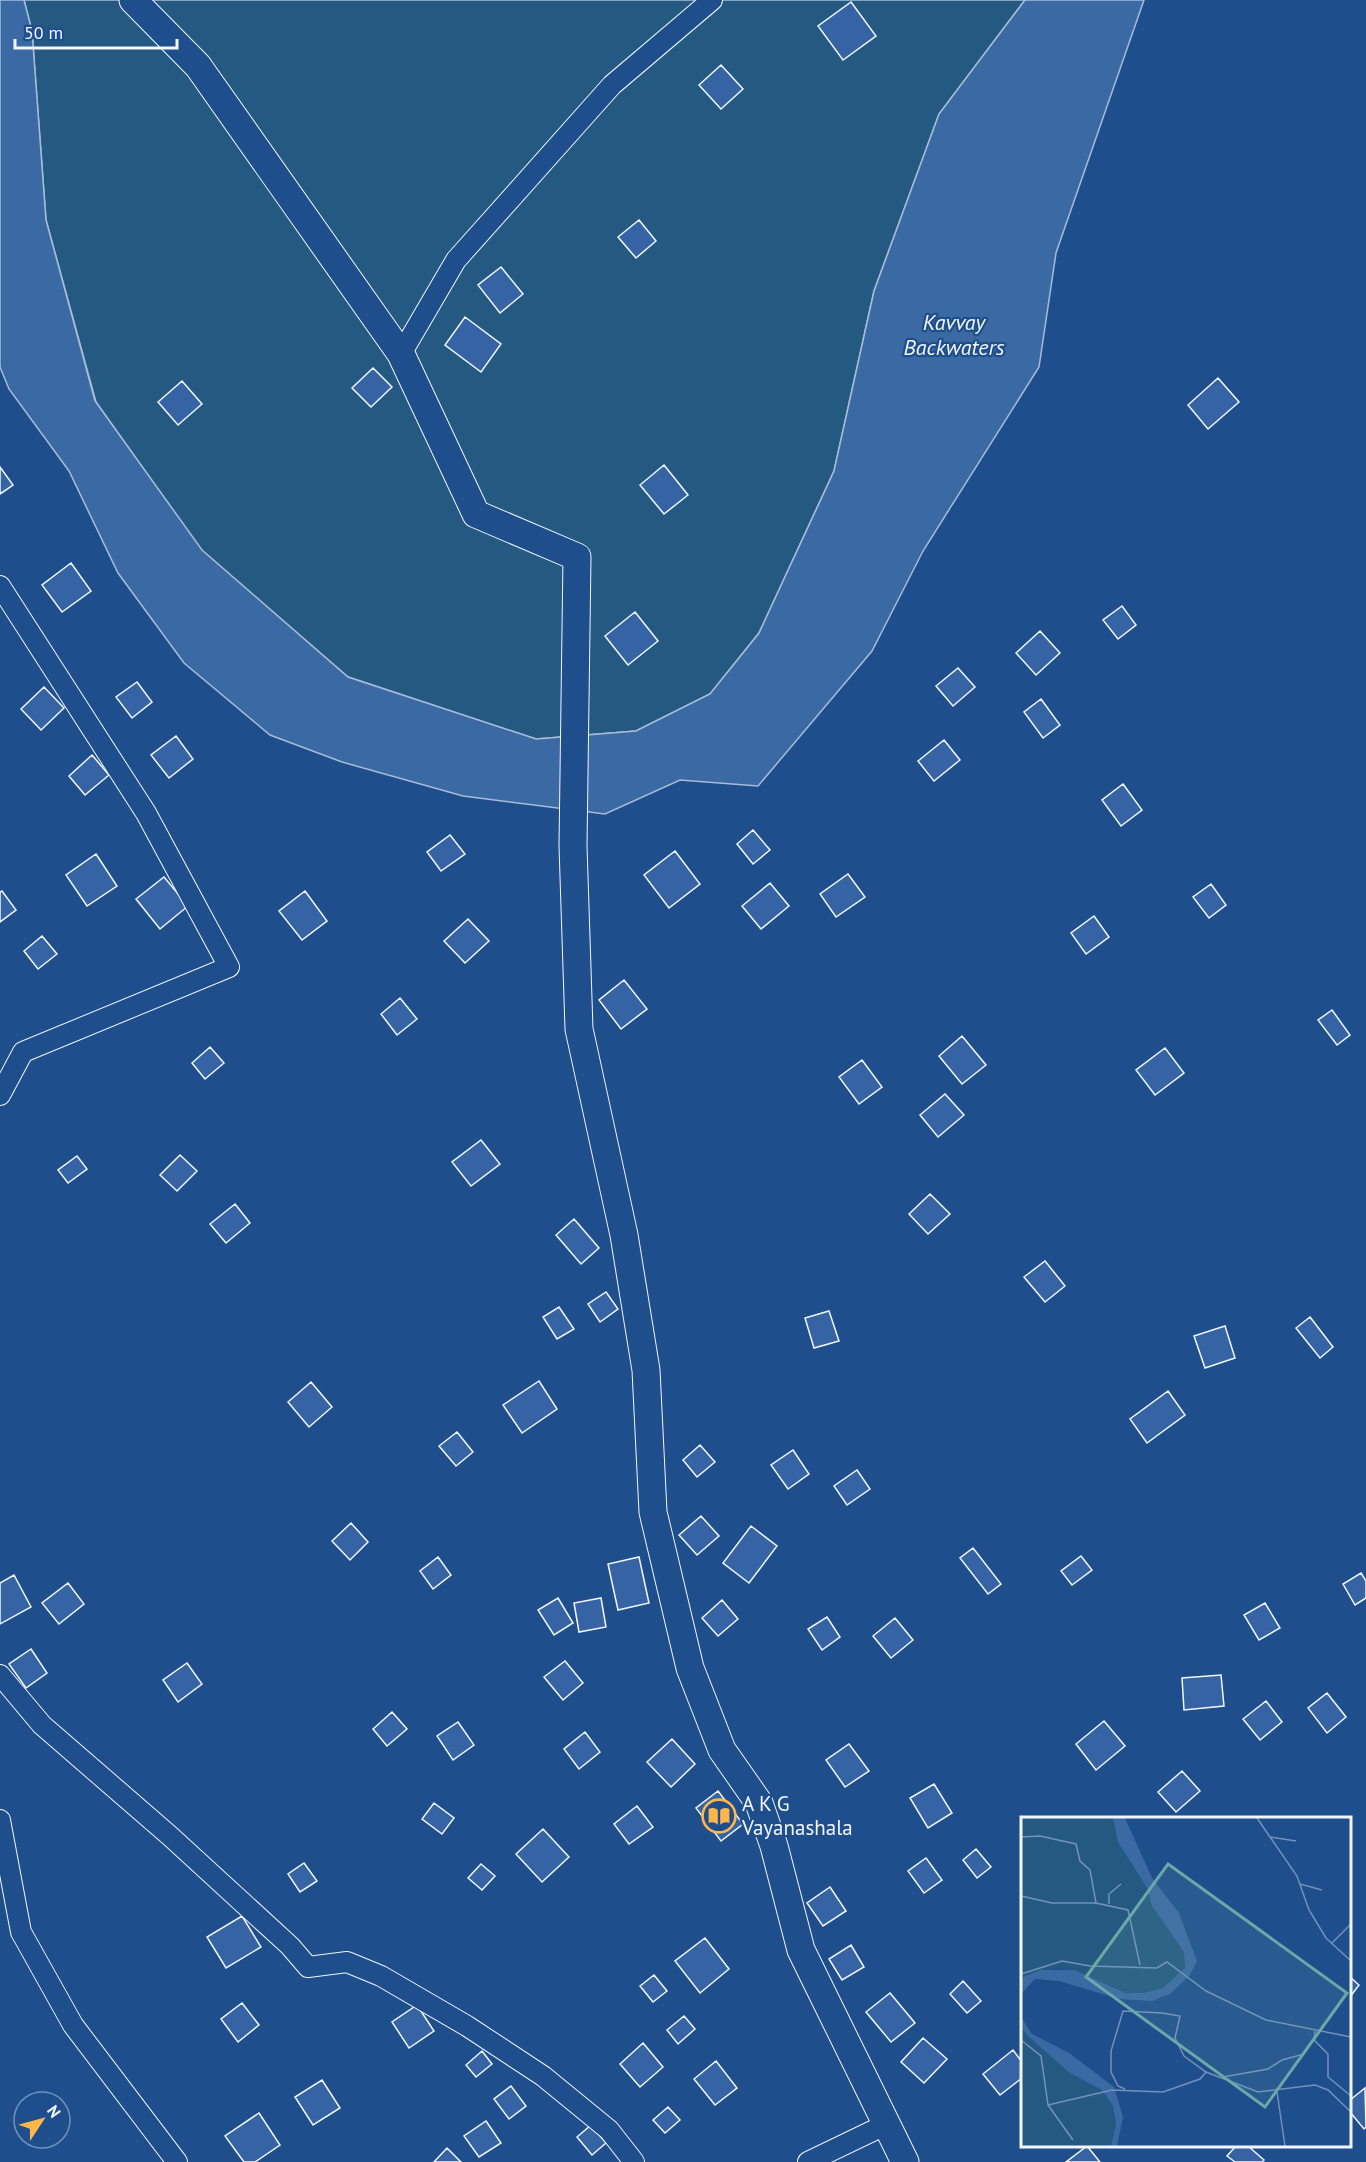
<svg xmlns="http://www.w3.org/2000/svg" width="1366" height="2162" font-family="'PT Sans',sans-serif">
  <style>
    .green { fill: #245a82; stroke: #a8bbd7; stroke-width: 1.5 }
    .water { fill: #3b69a3; stroke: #a8bbd7; stroke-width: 1.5 }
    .building { fill: #3563a3; stroke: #f2f6ff; stroke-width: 1.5 }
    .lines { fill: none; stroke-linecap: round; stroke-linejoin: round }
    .street-casing { stroke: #f2f6ff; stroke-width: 22 }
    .secondary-casing { stroke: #f2f6ff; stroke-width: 29 }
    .street { stroke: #1f4e8c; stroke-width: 20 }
    .secondary { stroke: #1f4e8c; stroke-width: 27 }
    .labels { text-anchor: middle; stroke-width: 4.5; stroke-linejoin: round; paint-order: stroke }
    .poi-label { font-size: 21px; fill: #f2f6ff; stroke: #1f4e8c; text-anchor: start }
    .water-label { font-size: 22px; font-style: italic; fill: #f2f6ff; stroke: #1f4e8c }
    .inset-road { fill: none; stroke: #7391ba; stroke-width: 1.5 }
    .view { fill: #6aa9a8; fill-opacity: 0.15; stroke: #6aa9a8; stroke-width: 3 }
    .inset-edge { fill: none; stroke: #f2f6ff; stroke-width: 3 }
  </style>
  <rect width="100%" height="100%" fill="#1f4e8c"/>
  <!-- green -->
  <path class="green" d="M 24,0 L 1025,0 L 939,114 L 874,291 L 834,471 L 759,633 L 710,694 L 636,731 L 536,739 L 348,677 L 202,551 L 96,402 L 46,220 L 32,31 Z"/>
  <!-- water -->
  <path class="water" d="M 0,0 L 24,0 L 32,31 L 46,220 L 95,401 L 202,550 L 348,677 L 536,739 L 636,731 L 710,694 L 759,633 L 834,471 L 874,291 L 939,114 L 1025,0 L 1144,0 L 1056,253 L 1039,367 L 923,551 L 872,651 L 758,786 L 680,780 L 605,814 L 463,796 L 342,762 L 270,735 L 184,663 L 118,573 L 69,471 L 9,389 L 0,367 Z"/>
  <!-- building -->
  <path class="building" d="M 851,2 L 876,36 L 843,60 L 818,26 Z
    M 721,65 L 743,89 L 721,109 L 699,85 Z
    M 639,220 L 656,241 L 636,258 L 618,237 Z
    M 501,267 L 523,294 L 500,313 L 478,285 Z
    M 465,317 L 501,344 L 481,372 L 445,345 Z
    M 373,368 L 392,387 L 371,407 L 352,388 Z
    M 1218,378 L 1239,402 L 1208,429 L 1188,405 Z
    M 182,381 L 202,404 L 178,425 L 158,402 Z
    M 664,465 L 688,495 L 664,514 L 640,485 Z
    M 0,467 L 13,485 L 0,494 Z
    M 71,563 L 91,591 L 62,612 L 42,585 Z
    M 1122,606 L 1136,625 L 1118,639 L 1103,620 Z
    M 635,612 L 658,641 L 628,665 L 605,636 Z
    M 1040,631 L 1060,653 L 1036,675 L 1016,653 Z
    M 958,668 L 975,687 L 953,706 L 936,686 Z
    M 137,682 L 152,702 L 132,718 L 116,697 Z
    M 44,687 L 64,708 L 41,730 L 21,709 Z
    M 1041,699 L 1060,725 L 1043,738 L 1024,712 Z
    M 176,736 L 193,759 L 169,778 L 151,755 Z
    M 944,740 L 960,760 L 934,781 L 918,761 Z
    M 92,755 L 109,775 L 85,795 L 69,776 Z
    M 1123,784 L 1142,810 L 1121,826 L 1102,800 Z
    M 753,830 L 770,850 L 753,864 L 737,844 Z
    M 450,835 L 465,854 L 441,871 L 427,852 Z
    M 675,851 L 700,884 L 669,908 L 644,875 Z
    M 96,854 L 117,886 L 87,906 L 66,875 Z
    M 848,874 L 865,897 L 836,917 L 820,894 Z
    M 164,877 L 188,906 L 160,929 L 136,899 Z
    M 770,883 L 789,906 L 761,929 L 742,906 Z
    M 1211,884 L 1226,905 L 1209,918 L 1193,897 Z
    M 2,891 L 16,910 L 0,922 L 0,892 Z
    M 305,891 L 327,921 L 302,940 L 279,911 Z
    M 1094,916 L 1109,937 L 1086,954 L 1071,933 Z
    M 468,919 L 489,941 L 465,963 L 444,941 Z
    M 42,936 L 57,954 L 38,969 L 24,951 Z
    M 624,980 L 647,1009 L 621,1029 L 599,1000 Z
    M 400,998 L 417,1019 L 397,1035 L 381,1014 Z
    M 1332,1010 L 1350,1035 L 1337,1045 L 1318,1020 Z
    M 962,1036 L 986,1065 L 962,1084 L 939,1056 Z
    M 210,1047 L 224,1063 L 205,1079 L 192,1063 Z
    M 1165,1048 L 1184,1073 L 1155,1095 L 1136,1070 Z
    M 862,1060 L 882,1087 L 859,1104 L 839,1077 Z
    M 945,1094 L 964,1115 L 938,1137 L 920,1115 Z
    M 481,1140 L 500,1164 L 471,1186 L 452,1162 Z
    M 180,1155 L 197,1171 L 177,1191 L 160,1175 Z
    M 77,1156 L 87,1169 L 68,1183 L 58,1170 Z
    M 930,1194 L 950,1214 L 928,1234 L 909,1214 Z
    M 235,1204 L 250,1223 L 226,1243 L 210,1224 Z
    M 574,1219 L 599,1248 L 581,1264 L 556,1235 Z
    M 1045,1261 L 1065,1286 L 1045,1302 L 1024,1277 Z
    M 606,1292 L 618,1309 L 600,1322 L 588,1304 Z
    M 559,1307 L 574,1329 L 557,1339 L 543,1317 Z
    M 829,1311 L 839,1341 L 814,1348 L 805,1318 Z
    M 1310,1317 L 1333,1347 L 1320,1358 L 1296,1328 Z
    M 1225,1326 L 1235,1358 L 1205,1368 L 1194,1336 Z
    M 539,1381 L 557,1409 L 522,1433 L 503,1405 Z
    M 311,1382 L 332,1407 L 309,1427 L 288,1402 Z
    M 1168,1391 L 1185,1415 L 1147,1443 L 1130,1419 Z
    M 457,1432 L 473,1452 L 456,1466 L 439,1446 Z
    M 700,1445 L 715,1462 L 697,1477 L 683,1460 Z
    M 793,1450 L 809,1474 L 788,1489 L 771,1465 Z
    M 857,1470 L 870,1489 L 847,1505 L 834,1486 Z
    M 701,1516 L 719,1536 L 697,1555 L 679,1535 Z
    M 351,1523 L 368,1542 L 350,1560 L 332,1541 Z
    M 751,1526 L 777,1546 L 749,1583 L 723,1563 Z
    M 973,1548 L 1001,1584 L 988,1594 L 960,1558 Z
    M 1081,1556 L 1092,1570 L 1072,1585 L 1061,1571 Z
    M 438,1557 L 451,1575 L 433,1589 L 420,1571 Z
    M 639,1557 L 649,1603 L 618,1610 L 608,1564 Z
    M 1361,1573 L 1366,1581 L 1366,1598 L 1355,1605 L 1343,1584 Z
    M 14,1575 L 31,1607 L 0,1624 L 0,1583 Z
    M 68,1583 L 84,1604 L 59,1624 L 42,1603 Z
    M 558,1598 L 573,1623 L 554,1635 L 538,1610 Z
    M 601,1598 L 606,1627 L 579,1632 L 574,1603 Z
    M 722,1600 L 738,1619 L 718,1636 L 702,1618 Z
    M 1265,1603 L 1280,1628 L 1259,1640 L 1244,1615 Z
    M 827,1617 L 840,1637 L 822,1650 L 808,1629 Z
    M 895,1618 L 913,1640 L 891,1658 L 873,1636 Z
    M 31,1649 L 47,1673 L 26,1688 L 9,1664 Z
    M 565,1661 L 583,1683 L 563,1700 L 544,1677 Z
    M 187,1663 L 202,1684 L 178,1702 L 163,1680 Z
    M 1221,1675 L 1224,1706 L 1184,1710 L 1182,1678 Z
    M 1327,1693 L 1346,1717 L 1327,1733 L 1308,1708 Z
    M 1266,1701 L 1282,1722 L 1260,1740 L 1243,1719 Z
    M 392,1712 L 407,1729 L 387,1746 L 373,1729 Z
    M 1104,1721 L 1125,1746 L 1096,1770 L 1076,1744 Z
    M 458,1722 L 474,1745 L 453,1760 L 437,1736 Z
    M 585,1732 L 600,1752 L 579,1769 L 564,1749 Z
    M 672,1739 L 695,1764 L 671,1787 L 647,1762 Z
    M 849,1744 L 869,1771 L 845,1787 L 826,1760 Z
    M 1182,1771 L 1200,1791 L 1176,1812 L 1158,1792 Z
    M 934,1784 L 952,1813 L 928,1828 L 910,1798 Z
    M 718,1791 L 743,1824 L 721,1841 L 696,1808 Z
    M 434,1803 L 454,1818 L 442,1834 L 422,1819 Z
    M 637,1806 L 653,1827 L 629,1844 L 614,1824 Z
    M 543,1829 L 569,1857 L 542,1882 L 516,1854 Z
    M 976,1849 L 991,1867 L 977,1878 L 963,1860 Z
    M 926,1858 L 942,1880 L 924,1893 L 908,1871 Z
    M 304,1863 L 317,1881 L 300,1892 L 288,1874 Z
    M 481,1864 L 495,1876 L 482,1890 L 468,1878 Z
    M 830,1887 L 846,1911 L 823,1926 L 807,1903 Z
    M 242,1916 L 261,1947 L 226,1968 L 207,1937 Z
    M 705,1938 L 729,1969 L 700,1993 L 675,1961 Z
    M 851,1945 L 864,1967 L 842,1980 L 829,1959 Z
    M 654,1975 L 667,1991 L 653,2002 L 640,1986 Z
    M 1350,1977 L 1359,1985 L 1350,1997 Z
    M 963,1981 L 981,2001 L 967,2013 L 950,1994 Z
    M 890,1993 L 915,2023 L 891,2042 L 866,2012 Z
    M 242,2003 L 259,2025 L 238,2042 L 221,2019 Z
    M 417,2005 L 434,2031 L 409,2048 L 392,2022 Z
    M 684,2016 L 695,2029 L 678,2044 L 667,2030 Z
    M 923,2038 L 947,2059 L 924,2083 L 901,2062 Z
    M 643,2043 L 663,2067 L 640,2087 L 620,2064 Z
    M 1013,2050 L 1022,2062 L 1022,2078 L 1000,2095 L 983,2074 Z
    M 482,2051 L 492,2064 L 476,2077 L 466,2065 Z
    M 716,2061 L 737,2088 L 715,2105 L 694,2079 Z
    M 322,2080 L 340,2108 L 313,2125 L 295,2097 Z
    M 511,2086 L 526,2106 L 509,2119 L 494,2099 Z
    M 1365,2088 L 1366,2127 L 1364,2129 L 1350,2112 L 1350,2100 Z
    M 668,2107 L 680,2120 L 665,2133 L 653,2120 Z
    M 259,2113 L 280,2145 L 255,2162 L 244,2162 L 225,2136 Z
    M 486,2121 L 501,2143 L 479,2157 L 464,2136 Z
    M 591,2125 L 606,2143 L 592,2155 L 577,2137 Z
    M 1087,2146 L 1100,2162 L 1066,2162 Z
    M 1236,2146 L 1248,2146 L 1264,2160 L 1262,2162 L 1235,2162 L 1227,2156 Z
    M 447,2148 L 461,2162 L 434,2162 Z"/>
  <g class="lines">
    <defs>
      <path id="street" d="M 401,354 L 456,260 L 612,85 L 712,0
        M 0,586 L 146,813 L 229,967 L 23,1052 L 0,1095
        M 0,1675 L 42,1725 L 170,1836 L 290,1946 L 308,1967 L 347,1962 L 381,1976 L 467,2026 L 543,2076 L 609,2130 L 634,2162
        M 0,1820 L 21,1932 L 73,2025 L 177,2162
        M 808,2162 L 887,2124"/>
      <path id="secondary" d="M 133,0 L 198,66 L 401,354 L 476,514 L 577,557 L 573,846 L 579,1029 L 624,1235 L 646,1370 L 653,1512 L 690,1668 L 722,1750 L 759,1803 L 774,1846 L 801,1950 L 905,2162"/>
    </defs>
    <!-- street casing -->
    <use href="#street" class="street-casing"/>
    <!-- secondary casing -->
    <use href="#secondary" class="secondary-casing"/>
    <!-- street -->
    <use href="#street" class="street"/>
    <!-- secondary -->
    <use href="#secondary" class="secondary"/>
  </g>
  <!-- icons -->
  <defs>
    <symbol id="library-ring" viewBox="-11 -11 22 22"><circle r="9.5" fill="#1f4e8c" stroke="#ffb74d" stroke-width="1.5"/><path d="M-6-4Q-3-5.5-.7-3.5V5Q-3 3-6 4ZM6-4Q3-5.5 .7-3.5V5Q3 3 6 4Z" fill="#ffb74d"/></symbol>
  </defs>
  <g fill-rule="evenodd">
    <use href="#library-ring" x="700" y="1797" width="38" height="38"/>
  </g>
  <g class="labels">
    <!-- poi labels -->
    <g class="poi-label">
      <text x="742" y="1811">A K G<tspan x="742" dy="24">Vayanashala</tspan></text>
    </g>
    <!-- water labels -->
    <g class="water-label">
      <text x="954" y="330">Kavvay<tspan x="954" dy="25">Backwaters</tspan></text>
    </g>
  </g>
  <!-- overview -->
  <g transform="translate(1021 1817)">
    <rect width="330" height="330" fill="#1f4e8c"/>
    <path d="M 0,1 L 92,1 L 97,25 L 126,71 L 131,89 L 163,135 L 164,151 L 159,160 L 142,172 L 123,176 L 104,176 L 54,153 L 36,151 L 0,161 ZM 0,211 L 49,256 L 81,273 L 92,289 L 95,307 L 90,329 L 0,329 Z" fill="#245a82"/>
    <path d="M 92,1 L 104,1 L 131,61 L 158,96 L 176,144 L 169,158 L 149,177 L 131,184 L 98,182 L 38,164 L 14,162 L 0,177 L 0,161 L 19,153 L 54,153 L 104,176 L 123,176 L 142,171 L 164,151 L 163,135 L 131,89 L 126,71 L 97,25 ZM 0,200 L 11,217 L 48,236 L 93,270 L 102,300 L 96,329 L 90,329 L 95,307 L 92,289 L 81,273 L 49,256 L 8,220 L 0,211 Z" fill="#3b69a3"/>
    <path class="inset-road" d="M 236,1 L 249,20 L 275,24M 0,20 L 19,19 L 55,27 L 59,44 L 69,53 L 75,86 L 107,93 L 119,148M 249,20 L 276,59 L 288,93 L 305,121 L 330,144M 279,67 L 301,73M 0,79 L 31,86 L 75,86M 88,87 L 88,77 L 100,67M 311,126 L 330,107M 0,157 L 41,144 L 69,149 L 136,151 L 146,145 L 185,174 L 245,203 L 330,220M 294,214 L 293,223 L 307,237 L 307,260 L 330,279M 0,223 L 20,239 L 27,288 L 52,323M 202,260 L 247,252 L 261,243 L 283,237M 104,272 L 97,269 L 90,255 L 90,234 L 102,194 L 141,196 L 159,199 L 154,221 L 163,239 L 185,255 L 237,275 L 294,268 L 307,273 L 330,295M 256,275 L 264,329M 27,288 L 91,273 L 142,275 L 179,262 L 185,255"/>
    <path class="view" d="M 147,47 L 326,176 L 244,290 L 65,160 Z"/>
    <rect width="330" height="330" class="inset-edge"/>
  </g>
  <!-- north arrow -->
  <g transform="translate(42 2120) rotate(54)"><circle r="28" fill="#1f4e8c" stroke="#7391ba" stroke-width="1.5"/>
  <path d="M0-4.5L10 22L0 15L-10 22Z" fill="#ffb74d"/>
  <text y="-9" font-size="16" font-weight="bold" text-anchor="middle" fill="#f2f6ff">N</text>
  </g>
  <!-- scale -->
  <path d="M15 39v9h162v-9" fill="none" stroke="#f2f6ff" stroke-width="3"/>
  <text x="24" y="39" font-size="18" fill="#f2f6ff" stroke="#1f4e8c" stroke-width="4.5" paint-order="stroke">50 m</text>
</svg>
